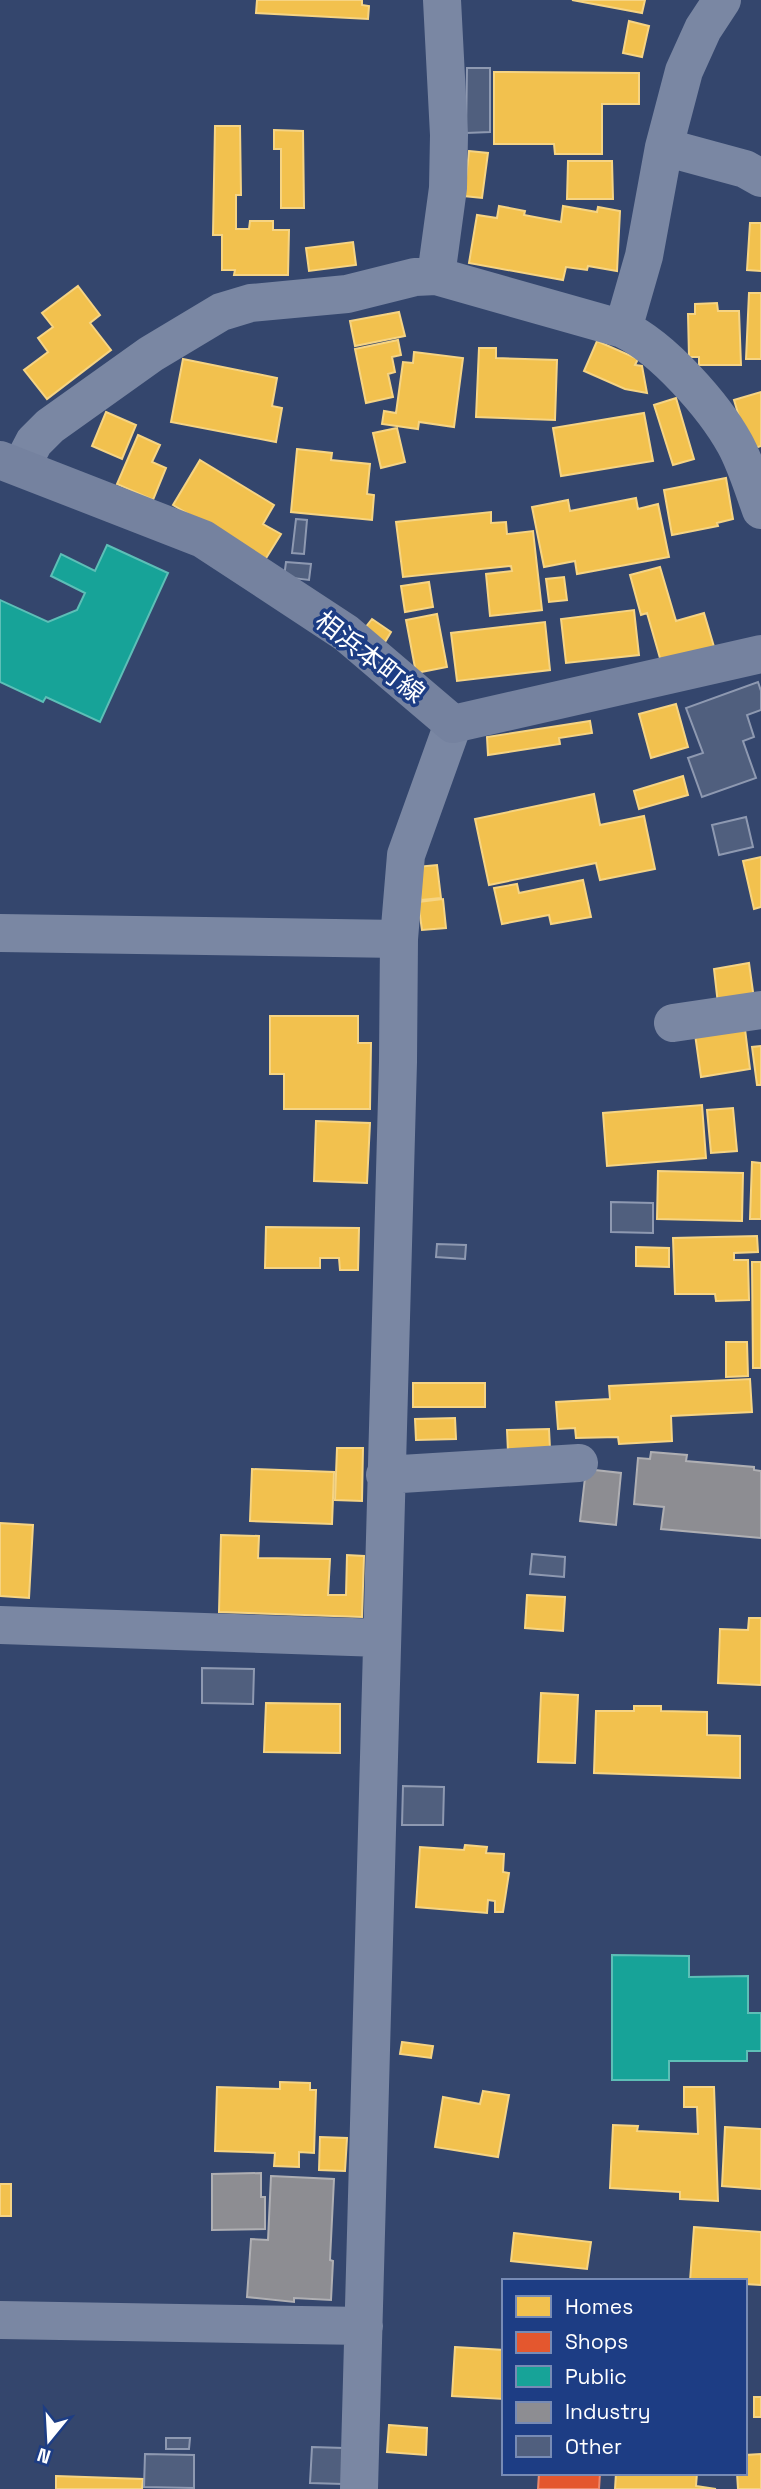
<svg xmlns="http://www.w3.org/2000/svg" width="761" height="2489" font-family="'Space Grotesk','Noto Sans JP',sans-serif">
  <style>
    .homes { fill: #f2c14e; stroke: #f6d483; stroke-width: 2 }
    .shops { fill: #e4572e; stroke: #ec896d; stroke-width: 2 }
    .public { fill: #17a398; stroke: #5dbfb7; stroke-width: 2 }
    .industry { fill: #8d8d92; stroke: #afafb3; stroke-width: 2 }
    .building { fill: #505f7e; stroke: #8e99b1; stroke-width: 2 }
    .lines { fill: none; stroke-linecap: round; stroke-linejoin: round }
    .street { stroke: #7a87a3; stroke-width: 38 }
    .secondary { stroke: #75829f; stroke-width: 38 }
    .labels { text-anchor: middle; stroke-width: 7; stroke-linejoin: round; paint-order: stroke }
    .street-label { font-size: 26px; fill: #fff; stroke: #1d3d84 }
  </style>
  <rect width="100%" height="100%" fill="#34466d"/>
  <!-- homes -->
  <path class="homes" d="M 257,0 L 362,0 L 362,5 L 369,6 L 368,19 L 256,13 Z
    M 572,0 L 645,0 L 642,13 Z
    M 629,21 L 649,26 L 642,57 L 623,53 Z
    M 494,72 L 639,73 L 639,104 L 602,104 L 602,154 L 555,154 L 554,144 L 494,144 Z
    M 215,126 L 240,126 L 241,195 L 236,195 L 236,229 L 249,229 L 250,221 L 273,221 L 273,230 L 289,230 L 288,275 L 234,275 L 235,270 L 222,270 L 222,235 L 213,235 Z
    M 274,130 L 303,131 L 304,208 L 281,208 L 281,149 L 274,149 Z
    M 469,151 L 488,153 L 482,198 L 464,196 Z
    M 568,161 L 612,161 L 613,199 L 567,199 Z
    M 499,206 L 525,211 L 524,215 L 561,222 L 563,206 L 597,212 L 598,207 L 620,211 L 617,271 L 588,266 L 587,270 L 566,267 L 563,280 L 469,263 L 477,215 L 497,218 Z
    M 750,223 L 761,223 L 761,271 L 747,270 Z
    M 353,242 L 356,265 L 309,271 L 306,248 Z
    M 78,286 L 100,315 L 90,323 L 111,350 L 47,399 L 24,370 L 48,352 L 38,338 L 53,327 L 42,313 Z
    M 749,293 L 761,293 L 761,359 L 746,359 Z
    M 717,303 L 718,311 L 739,311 L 741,365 L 699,365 L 699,357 L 689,357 L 688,314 L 695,314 L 695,304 Z
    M 399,312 L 405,336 L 355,346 L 350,321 Z
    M 398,340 L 401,355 L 392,357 L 395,372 L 388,374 L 393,397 L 366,403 L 355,349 Z
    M 597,341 L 638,359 L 635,365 L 642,366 L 647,393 L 625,389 L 584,371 Z
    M 479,348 L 496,348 L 496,358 L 557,360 L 555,420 L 476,417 Z
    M 414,352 L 463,358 L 454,427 L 419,422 L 418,429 L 382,424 L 384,411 L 396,413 L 403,362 L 413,363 Z
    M 183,359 L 277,378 L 272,406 L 282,408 L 276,442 L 171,422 Z
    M 761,392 L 761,446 L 749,450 L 734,400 Z
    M 676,398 L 694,459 L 673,465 L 654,405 Z
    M 106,412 L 136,425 L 122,459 L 92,446 Z
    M 644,413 L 653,461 L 561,476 L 553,428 Z
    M 397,428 L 405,462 L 381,468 L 373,433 Z
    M 138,435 L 160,445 L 152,462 L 166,468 L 153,500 L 117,484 Z
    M 297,449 L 332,453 L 331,460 L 370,464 L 367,494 L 374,495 L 372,520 L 291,512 Z
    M 200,460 L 274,505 L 263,524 L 281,534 L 265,560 L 173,505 Z
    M 726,478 L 733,519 L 717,523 L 718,526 L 672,535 L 664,490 Z
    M 636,498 L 638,509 L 658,504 L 669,557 L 577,574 L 575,561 L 544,567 L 532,507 L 568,500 L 570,511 Z
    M 491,512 L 491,523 L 506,522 L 507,534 L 533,531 L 542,610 L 490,616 L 486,574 L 512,571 L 511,566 L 403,577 L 396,522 Z
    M 660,567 L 676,621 L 704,613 L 715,650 L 662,665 L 647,613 L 641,615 L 630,575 Z
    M 564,577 L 567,600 L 549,602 L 546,579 Z
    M 429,582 L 433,607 L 405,612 L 401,586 Z
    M 634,610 L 639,655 L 566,663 L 561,619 Z
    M 437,614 L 447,667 L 416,673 L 406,620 Z
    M 372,619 L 391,632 L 385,642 L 365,628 Z
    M 545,622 L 550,670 L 457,681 L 451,633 Z
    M 676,704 L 688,747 L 651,758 L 639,714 Z
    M 590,721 L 592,733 L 559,738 L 560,744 L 488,755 L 487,737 Z
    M 683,776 L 688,795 L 639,809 L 634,791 Z
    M 594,794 L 600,825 L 644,816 L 655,869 L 600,880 L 596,863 L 489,885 L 475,819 Z
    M 761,857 L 761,907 L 754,909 L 743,861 Z
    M 437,865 L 441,898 L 421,900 L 417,867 Z
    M 583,880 L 591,917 L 551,924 L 549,915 L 502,924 L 494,888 L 517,884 L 519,893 Z
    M 443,899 L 446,928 L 422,930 L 418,902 Z
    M 749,963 L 754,999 L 718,1004 L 714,969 Z
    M 270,1016 L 358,1016 L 358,1043 L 371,1043 L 370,1109 L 284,1109 L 284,1074 L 270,1074 Z
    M 744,1021 L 750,1069 L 701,1077 L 694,1027 Z
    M 761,1046 L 761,1085 L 757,1085 L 752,1047 Z
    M 702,1105 L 706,1158 L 607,1166 L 603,1113 Z
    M 733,1108 L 737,1151 L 711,1153 L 707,1110 Z
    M 316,1121 L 370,1123 L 367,1183 L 314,1181 Z
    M 752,1162 L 761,1163 L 761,1219 L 750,1219 Z
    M 658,1171 L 743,1173 L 742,1221 L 657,1219 Z
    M 266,1227 L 359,1228 L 358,1270 L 340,1270 L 339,1258 L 320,1258 L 320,1268 L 265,1268 Z
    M 757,1236 L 758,1252 L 734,1253 L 734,1260 L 748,1260 L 749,1300 L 716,1301 L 715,1294 L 675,1294 L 673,1238 Z
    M 636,1247 L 669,1248 L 669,1267 L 636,1266 Z
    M 752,1262 L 761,1262 L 761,1368 L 753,1368 Z
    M 726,1342 L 747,1342 L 748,1376 L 726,1377 Z
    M 750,1379 L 752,1412 L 671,1416 L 672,1441 L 619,1444 L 618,1437 L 576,1438 L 575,1428 L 558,1429 L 556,1402 L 610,1399 L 609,1386 Z
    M 413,1383 L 485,1383 L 485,1407 L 413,1407 Z
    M 455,1418 L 456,1439 L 416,1440 L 415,1419 Z
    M 549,1429 L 550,1449 L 508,1452 L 507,1430 Z
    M 337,1448 L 363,1448 L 362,1501 L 335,1500 Z
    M 252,1469 L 334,1472 L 332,1524 L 250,1521 Z
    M 0,1523 L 33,1525 L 29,1598 L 0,1596 Z
    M 221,1535 L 259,1536 L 258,1558 L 330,1559 L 328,1595 L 346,1595 L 347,1555 L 364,1556 L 362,1617 L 219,1612 Z
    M 527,1595 L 565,1597 L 563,1631 L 525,1628 Z
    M 749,1618 L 761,1618 L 761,1685 L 718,1683 L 720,1629 L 748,1630 Z
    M 541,1693 L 578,1695 L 575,1763 L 538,1762 Z
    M 266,1703 L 340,1704 L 340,1753 L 264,1752 Z
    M 634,1706 L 661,1706 L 661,1711 L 707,1712 L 707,1735 L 740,1736 L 740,1778 L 594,1773 L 596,1711 L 634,1711 Z
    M 465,1845 L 487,1847 L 486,1853 L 504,1854 L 503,1872 L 509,1873 L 503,1912 L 495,1912 L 495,1901 L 488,1900 L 487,1913 L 416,1907 L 420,1847 L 464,1850 Z
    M 402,2042 L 433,2046 L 431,2058 L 400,2054 Z
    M 280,2082 L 310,2083 L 310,2090 L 316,2090 L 314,2153 L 299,2152 L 299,2167 L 274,2166 L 275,2153 L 215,2151 L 217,2087 L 280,2089 Z
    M 684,2087 L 714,2087 L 718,2201 L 680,2199 L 680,2192 L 610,2188 L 613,2125 L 638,2126 L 637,2131 L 698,2134 L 697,2107 L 684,2107 Z
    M 483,2091 L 509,2095 L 498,2157 L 435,2147 L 443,2097 L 480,2104 Z
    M 725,2127 L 761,2129 L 761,2189 L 722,2186 Z
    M 320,2137 L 347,2138 L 345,2171 L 319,2170 Z
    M 0,2184 L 11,2184 L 11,2216 L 0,2216 Z
    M 694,2227 L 761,2232 L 761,2285 L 745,2284 L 745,2281 L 690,2281 Z
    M 514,2233 L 591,2242 L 587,2269 L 511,2261 Z
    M 455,2347 L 504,2350 L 504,2399 L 452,2396 Z
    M 754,2397 L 761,2397 L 761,2417 L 754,2417 Z
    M 389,2425 L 427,2428 L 426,2455 L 387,2452 Z
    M 761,2454 L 761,2489 L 738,2489 L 737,2473 L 745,2473 L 745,2455 Z
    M 616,2473 L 697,2473 L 696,2486 L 716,2489 L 615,2489 Z
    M 56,2476 L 143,2479 L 142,2489 L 56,2489 Z"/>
  <!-- shops -->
  <path class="shops" d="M 539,2473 L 600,2473 L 599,2489 L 538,2489 Z"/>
  <!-- public -->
  <path class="public" d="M 107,545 L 168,573 L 100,722 L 46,697 L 43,702 L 0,682 L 0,600 L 48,622 L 77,610 L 85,593 L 51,576 L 61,554 L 95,571 Z
    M 612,1955 L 689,1956 L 689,1977 L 748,1976 L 748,2013 L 761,2013 L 761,2051 L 747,2051 L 747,2061 L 669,2061 L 669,2080 L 612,2080 Z"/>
  <!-- industry -->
  <path class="industry" d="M 651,1452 L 687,1455 L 686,1461 L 754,1467 L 754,1470 L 761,1471 L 761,1538 L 661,1529 L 664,1507 L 634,1504 L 638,1458 L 650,1459 Z
    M 586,1469 L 621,1473 L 616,1525 L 580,1521 Z
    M 261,2173 L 261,2197 L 265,2197 L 265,2229 L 212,2230 L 212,2174 Z
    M 271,2176 L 334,2179 L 330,2260 L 333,2261 L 331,2300 L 294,2298 L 294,2302 L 247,2297 L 251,2239 L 268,2240 Z"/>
  <!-- building -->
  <path class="building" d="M 467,68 L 490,68 L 490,132 L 466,133 Z
    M 296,519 L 307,520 L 304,554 L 292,553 Z
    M 286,562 L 311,564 L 309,580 L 284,577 Z
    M 758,682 L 761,691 L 761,710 L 747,715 L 754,737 L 743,741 L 756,778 L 702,797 L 688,758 L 703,753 L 686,708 Z
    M 746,817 L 753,847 L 719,855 L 712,825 Z
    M 611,1202 L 653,1203 L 653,1233 L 611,1232 Z
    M 437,1244 L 466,1245 L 465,1259 L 436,1257 Z
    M 532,1554 L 565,1557 L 564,1577 L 530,1574 Z
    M 202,1668 L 254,1669 L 253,1704 L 202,1703 Z
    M 403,1786 L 444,1787 L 443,1825 L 402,1825 Z
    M 166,2438 L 190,2438 L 189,2449 L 166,2449 Z
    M 312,2447 L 344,2448 L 343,2484 L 310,2483 Z
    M 145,2454 L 194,2455 L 194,2488 L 144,2487 Z"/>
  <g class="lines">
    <!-- street -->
    <path class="street" d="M 664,147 L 745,169 L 761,178
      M 436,276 L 448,188 L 449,135 L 442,0
      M 623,329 L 644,256 L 664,147 L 684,71 L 703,29 L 722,0
      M 21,467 L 34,442 L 50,426 L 151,354 L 221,312 L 251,303 L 347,294 L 415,277 L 436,276 L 623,329 C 663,348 714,406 735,444 C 746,464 753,488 761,510
      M 0,933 L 399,939
      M 673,1023 L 761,1010
      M 385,1475 L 579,1463
      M 0,1625 L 381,1638
      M 0,2320 L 364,2326
      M 359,2489 L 398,1062 L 399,939 L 406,855 L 453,724"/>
    <!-- secondary -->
    <path class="secondary" d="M 0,460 L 203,539 L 346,633 L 453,724 L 761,654"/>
  </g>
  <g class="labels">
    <!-- street labels -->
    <g class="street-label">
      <text transform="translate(370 657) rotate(38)" y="9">相浜本町線</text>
    </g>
  </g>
  <!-- legend -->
  <rect x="502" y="2279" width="245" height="196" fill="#1d3d84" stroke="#778bb5" stroke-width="2"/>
  <rect x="516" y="2296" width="35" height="21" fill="#f2c14e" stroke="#778bb5" stroke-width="2"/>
  <text x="565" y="2314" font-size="21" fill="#ffffff">Homes</text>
  <rect x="516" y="2332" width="35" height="21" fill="#e4572e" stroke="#778bb5" stroke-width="2"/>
  <text x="565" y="2349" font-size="21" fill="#ffffff">Shops</text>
  <rect x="516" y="2366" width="35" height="21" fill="#17a398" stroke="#778bb5" stroke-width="2"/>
  <text x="565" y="2384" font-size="21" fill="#ffffff">Public</text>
  <rect x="516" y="2402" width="35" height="21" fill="#8d8d92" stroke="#778bb5" stroke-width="2"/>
  <text x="565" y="2419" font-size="21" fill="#ffffff">Industry</text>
  <rect x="516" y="2436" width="35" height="21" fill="#505f7e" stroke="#778bb5" stroke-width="2"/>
  <text x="565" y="2454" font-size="21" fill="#ffffff">Other</text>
  <!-- north arrow -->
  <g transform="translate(49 2440) rotate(198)" stroke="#1d3d84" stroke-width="5" paint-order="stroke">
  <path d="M0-5L12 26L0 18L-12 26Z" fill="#ffffff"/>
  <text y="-10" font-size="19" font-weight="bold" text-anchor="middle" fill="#ffffff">N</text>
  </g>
</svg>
